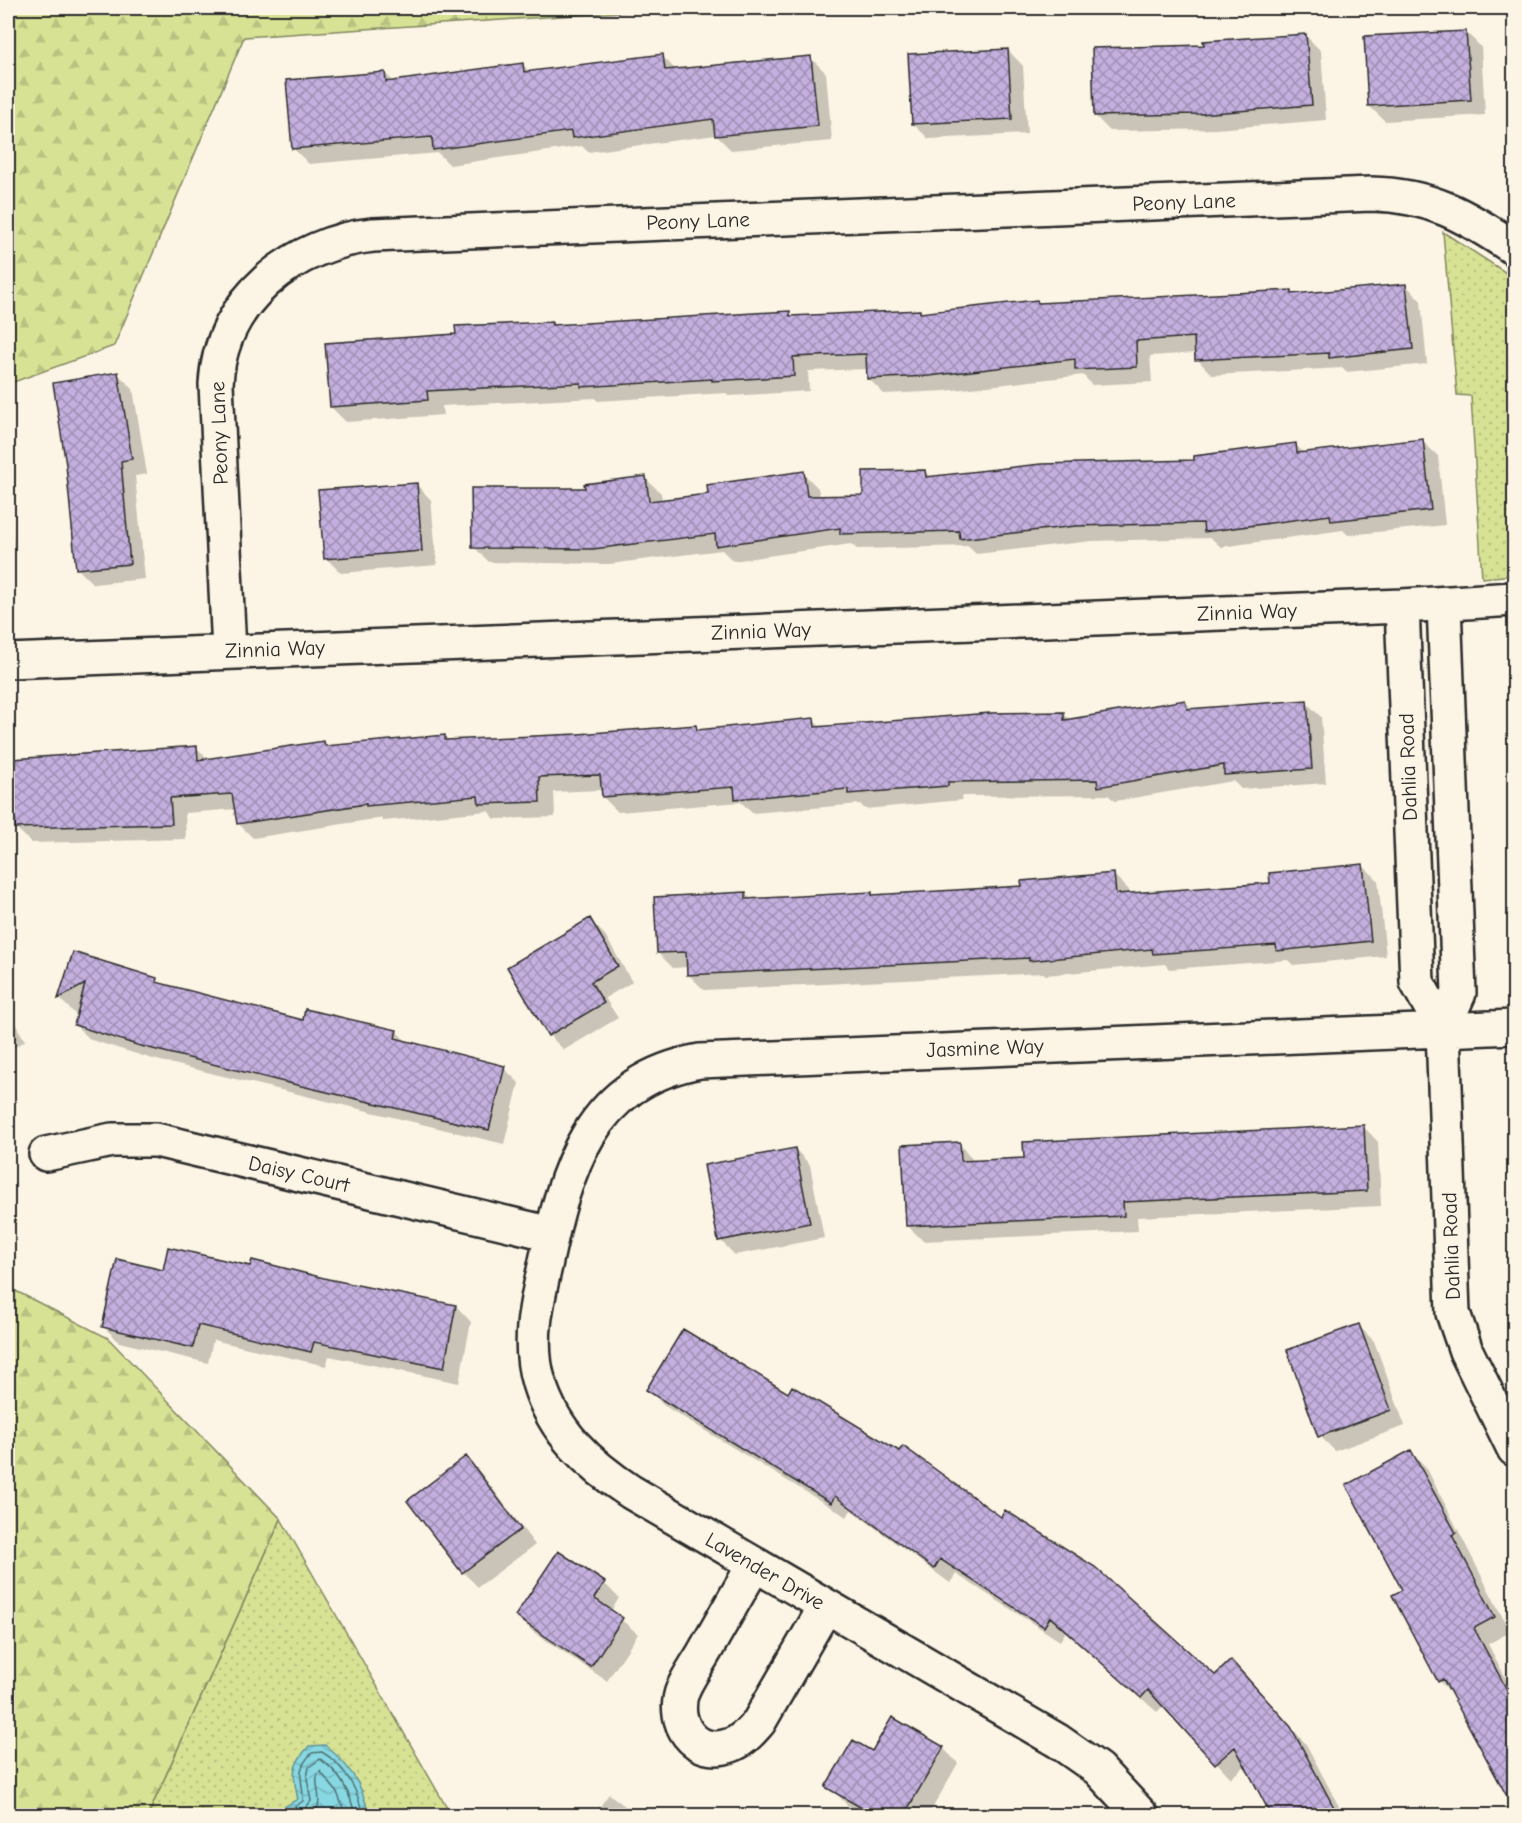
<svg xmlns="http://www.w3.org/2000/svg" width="1522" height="1823" font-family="'Comic Neue',sans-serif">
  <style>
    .grass { fill: url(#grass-dots); stroke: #818660; stroke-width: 1.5 }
    .forest { fill: url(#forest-firs); stroke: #818660; stroke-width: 1.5 }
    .water { fill: url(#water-waves); stroke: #629399; stroke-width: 1.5 }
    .shadow { fill: #0003 }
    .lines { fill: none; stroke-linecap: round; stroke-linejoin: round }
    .shore { stroke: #507074; stroke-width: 1.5 }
    .building { fill: url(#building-cross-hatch); stroke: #2b2b2b; stroke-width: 1.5 }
    .minor-casing { stroke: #2b2b2b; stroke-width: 38 }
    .minor { stroke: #fcf5e5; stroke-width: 33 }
    .labels { text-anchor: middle; stroke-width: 5; stroke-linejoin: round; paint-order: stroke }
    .street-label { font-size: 21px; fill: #2b2b2b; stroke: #fcf5e5 }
  </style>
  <defs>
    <pattern id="grass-dots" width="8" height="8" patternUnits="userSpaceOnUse" patternTransform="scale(1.5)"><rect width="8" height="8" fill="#d7e294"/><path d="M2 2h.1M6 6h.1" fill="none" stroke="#b9c280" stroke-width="1.8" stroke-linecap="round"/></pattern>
    <pattern id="forest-firs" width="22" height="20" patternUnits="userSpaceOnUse" patternTransform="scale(1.5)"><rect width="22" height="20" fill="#d7e294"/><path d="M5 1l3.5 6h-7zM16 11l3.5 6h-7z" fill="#b9c280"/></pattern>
    <pattern id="water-waves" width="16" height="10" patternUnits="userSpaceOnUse" patternTransform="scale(1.5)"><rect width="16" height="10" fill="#87d8e2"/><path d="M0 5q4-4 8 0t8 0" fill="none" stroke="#75bac2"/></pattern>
    <pattern id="building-cross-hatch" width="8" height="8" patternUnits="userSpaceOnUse" patternTransform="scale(1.5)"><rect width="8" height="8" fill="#c4afde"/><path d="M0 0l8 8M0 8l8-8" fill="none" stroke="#9f8fb4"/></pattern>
  </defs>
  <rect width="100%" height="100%" fill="#fcf5e5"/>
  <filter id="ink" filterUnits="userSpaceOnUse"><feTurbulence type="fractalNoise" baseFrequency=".0167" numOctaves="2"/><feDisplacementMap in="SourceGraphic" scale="12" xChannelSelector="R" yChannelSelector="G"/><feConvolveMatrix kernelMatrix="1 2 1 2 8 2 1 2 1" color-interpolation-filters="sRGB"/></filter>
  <g filter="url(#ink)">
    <!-- grass -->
    <path class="grass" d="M 1443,232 L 1514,278 L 1514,575 L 1482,578 L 1471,396 L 1457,395 Z
      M 281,1519 L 451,1815 L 148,1815 Z"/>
    <!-- forest -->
    <path class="forest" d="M 8,8 L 682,8 L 244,37 L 114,346 L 8,384 Z
      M 8,1287 L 108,1338 L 281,1519 L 148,1815 L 8,1815 Z"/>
    <!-- water -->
    <path class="water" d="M 325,1745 C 347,1763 365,1787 368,1815 L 270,1815 L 298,1799 C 292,1774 291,1766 309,1746 Z"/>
    <!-- shadow -->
    <path class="shadow" d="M 1466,32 L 1481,47 L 1485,115 L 1385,121 L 1369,106 Z
      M 1306,36 L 1321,51 L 1326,120 L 1216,129 L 1110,131 L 1095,116 L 1205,46 Z
      M 1008,50 L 1023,66 L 1027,134 L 929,139 L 913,124 Z
      M 662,56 L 676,70 L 811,58 L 826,73 L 832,141 L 731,150 L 716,135 L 588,152 L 582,146 L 450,165 L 438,153 L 309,164 L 294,149 L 385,73 L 394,82 L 522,64 L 531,73 Z
      M 1406,285 L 1421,301 L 1427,364 L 1346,372 L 1342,368 L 1212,375 L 1197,359 L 1196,353 L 1150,356 L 1152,382 L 1092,385 L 1083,375 L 945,391 L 884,394 L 868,378 L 868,369 L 808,371 L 809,391 L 729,396 L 726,393 L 598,401 L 595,398 L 442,406 L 443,415 L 346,422 L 331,407 L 457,335 L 552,323 L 555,326 L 789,313 L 794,317 L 919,312 L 922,315 L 1037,301 L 1040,304 L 1291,291 L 1296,296 Z
      M 118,374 L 133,389 L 147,474 L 135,476 L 145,579 L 93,584 L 78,569 Z
      M 1422,441 L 1438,456 L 1445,525 L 1348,535 L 1343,530 L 1221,547 L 1211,538 L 1092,541 L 976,554 L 968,546 L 857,549 L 851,544 L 733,561 L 722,550 L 609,564 L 489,562 L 474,547 L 587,489 L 645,478 L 661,493 L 662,501 L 710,495 L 803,473 L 818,488 L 820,497 L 865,496 L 925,471 L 932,478 L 1196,461 L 1295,444 L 1304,453 Z
      M 416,484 L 431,500 L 437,565 L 341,573 L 326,558 Z
      M 8,485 L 10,488 L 14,547 L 8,548 Z
      M 1185,701 L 1193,710 L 1306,702 L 1321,717 L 1326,783 L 1241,789 L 1233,781 L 1115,801 L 1108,795 L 962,796 L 962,800 L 865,809 L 860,804 L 752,813 L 741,802 L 618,812 L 603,797 L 602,790 L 554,792 L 555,817 L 495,819 L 488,811 L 383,821 L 381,818 L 253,838 L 238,823 L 236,809 L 185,813 L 186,839 L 32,843 L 16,828 L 197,748 L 209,760 L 324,743 L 328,747 L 444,737 L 448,741 L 578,736 L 696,727 L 700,731 L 813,720 L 822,728 L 1063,713 L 1071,721 Z
      M 1362,865 L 1378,880 L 1386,956 L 1293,965 L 1288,960 L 1169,969 L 1165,964 L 1046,975 L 1043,973 L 704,990 L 689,975 L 688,967 L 673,968 L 658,953 L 745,893 L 752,900 L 871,893 L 874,896 L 1023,887 L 1114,875 L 1129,890 L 1129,895 L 1271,884 Z
      M 1512,875 L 1514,875 L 1514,916 Z
      M 590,920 L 605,935 L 632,982 L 605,998 L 618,1018 L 564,1050 L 549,1035 Z
      M 74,954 L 156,979 L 162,985 L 304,1022 L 396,1031 L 409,1044 L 504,1068 L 519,1083 L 504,1144 L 153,1059 L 91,1040 L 75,1025 L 79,1011 L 75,1014 L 60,999 Z
      M 8,1011 L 25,1041 L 8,1051 Z
      M 1363,1126 L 1378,1142 L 1381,1206 L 1137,1217 L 1138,1231 L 923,1241 L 907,1225 L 959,1143 L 975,1162 Z
      M 795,1149 L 810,1165 L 824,1238 L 735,1255 L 720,1240 Z
      M 252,1268 L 456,1306 L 471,1322 L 459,1383 L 329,1356 L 326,1366 L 213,1340 L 208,1363 L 119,1342 L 103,1326 L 164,1272 Z
      M 1359,1326 L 1374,1341 L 1405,1426 L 1335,1451 L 1320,1436 Z
      M 648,1389 L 1215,1677 L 1246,1677 L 1306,1744 L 1344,1816 L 1273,1816 L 1246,1765 L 1231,1778 L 1164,1705 L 1157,1712 L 1066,1631 L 1060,1641 L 956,1574 L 950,1583 L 851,1510 L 847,1517 L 663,1405 Z
      M 1411,1452 L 1426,1467 L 1510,1632 L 1488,1644 L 1514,1694 L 1514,1798 L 1454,1695 L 1439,1681 L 1404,1590 Z
      M 466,1458 L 481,1473 L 535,1545 L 478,1587 L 463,1572 Z
      M 604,1583 L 619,1598 L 611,1611 L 638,1634 L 607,1681 L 532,1631 L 517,1616 Z
      M 943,1748 L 958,1763 L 928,1816 L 865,1816 L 847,1805 L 832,1789 L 873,1753 Z
      M 609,1794 L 638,1816 L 593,1816 Z"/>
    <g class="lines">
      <!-- shore -->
      <path class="shore" d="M 282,1816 L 303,1801 C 304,1779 293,1772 312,1753 L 322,1752 C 343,1764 360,1791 362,1816
        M 299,1816 L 311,1801 L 307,1778 L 309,1767 L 320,1759 C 339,1771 351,1794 355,1816
        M 313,1816 C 327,1798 310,1782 320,1771 L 337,1792 L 346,1816"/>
    </g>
    <!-- building -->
    <path class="building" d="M 1466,31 L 1471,100 L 1368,106 L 1364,36 Z
      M 1306,34 L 1312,105 L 1200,114 L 1094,116 L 1092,48 L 1204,45 L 1203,41 Z
      M 1008,49 L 1012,119 L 912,124 L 908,54 Z
      M 663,54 L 665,70 L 811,56 L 818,126 L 715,136 L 713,119 L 572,138 L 571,131 L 433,150 L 432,137 L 292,149 L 286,80 L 385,72 L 386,82 L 523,63 L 524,72 Z
      M 1406,284 L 1413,349 L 1329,358 L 1329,353 L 1195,360 L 1194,337 L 1136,341 L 1137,367 L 1075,370 L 1075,359 L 929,376 L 867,379 L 866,354 L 793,357 L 794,376 L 712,381 L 712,379 L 581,387 L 581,383 L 427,391 L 428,400 L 330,407 L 325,343 L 456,334 L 455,326 L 552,322 L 552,325 L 790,311 L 790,316 L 920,310 L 920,313 L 1037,300 L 1038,303 L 1292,290 L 1292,294 Z
      M 118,372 L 132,459 L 121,461 L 130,564 L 76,569 L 66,465 L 53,383 Z
      M 1423,439 L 1431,510 L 1331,521 L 1330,515 L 1204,532 L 1203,523 L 1076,526 L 960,539 L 959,531 L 840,534 L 840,528 L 716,546 L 715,534 L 593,549 L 472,548 L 471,488 L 585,488 L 584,484 L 646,476 L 649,501 L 708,494 L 707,485 L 804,471 L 807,496 L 863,495 L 863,471 L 925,470 L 926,477 L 1041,464 L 1194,460 L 1194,456 L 1296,443 L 1297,453 Z
      M 417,483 L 422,551 L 324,559 L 318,490 Z
      M 1185,700 L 1187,709 L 1307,700 L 1312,769 L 1224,775 L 1224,765 L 1098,787 L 1097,780 L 948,782 L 948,786 L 848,794 L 848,789 L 735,799 L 734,787 L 602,797 L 600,775 L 539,777 L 540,802 L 479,804 L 478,796 L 366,806 L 366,804 L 237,824 L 232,794 L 170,798 L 172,824 L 15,828 L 12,759 L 197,746 L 198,760 L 324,741 L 325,746 L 445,735 L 445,740 L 578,734 L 696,725 L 697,730 L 814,718 L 815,727 L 990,713 L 1064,712 L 1064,720 Z
      M 1363,864 L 1371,941 L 1277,951 L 1276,945 L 1153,954 L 1152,949 L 1029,961 L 1029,958 L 687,975 L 686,952 L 657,953 L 654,897 L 746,892 L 746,899 L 872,892 L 872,895 L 1022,886 L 1021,881 L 1114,873 L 1116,894 L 1270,883 L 1269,873 Z
      M 590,918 L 618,966 L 591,982 L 604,1003 L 548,1036 L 507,967 Z
      M 73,952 L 157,978 L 156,982 L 303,1020 L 305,1009 L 397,1030 L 395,1038 L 505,1066 L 489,1130 L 280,1081 L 137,1045 L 74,1025 L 85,984 L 58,999 Z
      M 1364,1125 L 1367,1191 L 1123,1202 L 1124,1216 L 906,1226 L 902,1145 L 960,1142 L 961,1161 L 1024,1158 L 1023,1142 Z
      M 795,1148 L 810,1223 L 718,1241 L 704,1165 Z
      M 168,1247 L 250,1266 L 252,1260 L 328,1279 L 456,1305 L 444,1368 L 314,1342 L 311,1352 L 198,1325 L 193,1348 L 102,1327 L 117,1259 L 163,1270 Z
      M 1359,1324 L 1391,1410 L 1318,1437 L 1287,1350 Z
      M 683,1329 L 788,1393 L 792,1386 L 899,1451 L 903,1446 L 1001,1517 L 1005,1510 L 1095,1567 L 1215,1675 L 1231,1660 L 1291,1727 L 1338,1815 L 1271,1815 L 1235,1747 L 1215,1764 L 1148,1690 L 1141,1698 L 1050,1617 L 1044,1627 L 940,1559 L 934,1569 L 835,1496 L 831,1503 L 646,1390 Z
      M 1411,1450 L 1456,1533 L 1452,1535 L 1495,1617 L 1474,1628 L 1515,1705 L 1515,1811 L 1443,1679 L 1438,1682 L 1392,1595 L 1402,1590 L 1346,1485 Z
      M 466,1456 L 521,1529 L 462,1573 L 407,1501 Z
      M 558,1551 L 605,1582 L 594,1598 L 623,1618 L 591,1667 L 515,1616 Z
      M 892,1717 L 944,1747 L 904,1815 L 874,1815 L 825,1787 L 853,1740 L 872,1751 Z"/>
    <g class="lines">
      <defs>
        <path id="minor" d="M 1444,604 L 1459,993 L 1443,1029 L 1453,1313 L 1466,1351 L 1514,1449
          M 1402,606 L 1417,982 L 1443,1029
          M 229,651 L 216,384 C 220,300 294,243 373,235 L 1371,194 C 1431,195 1466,216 1514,248
          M 8,661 L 1402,606 L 1514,599
          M 46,1154 L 112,1140 L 156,1140 L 552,1234
          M 754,1565 C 738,1593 722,1621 706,1649 C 699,1662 689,1675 683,1689 C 670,1721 694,1759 731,1745 C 743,1741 751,1731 759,1722 L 826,1606
          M 1142,1816 L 1098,1769 L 1058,1741 L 631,1492 C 590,1465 554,1433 539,1383 C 527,1344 536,1305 545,1266 C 565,1170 589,1081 700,1061 L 1514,1027"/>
      </defs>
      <!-- minor casing -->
      <use href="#minor" class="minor-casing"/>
      <!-- minor -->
      <use href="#minor" class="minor"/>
    </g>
  </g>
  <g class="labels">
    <!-- street labels -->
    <g class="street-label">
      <text transform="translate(1184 202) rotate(-2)" y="7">Peony Lane</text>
      <text transform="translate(698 221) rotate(-2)" y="7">Peony Lane</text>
      <text transform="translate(219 433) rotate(-92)" y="7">Peony Lane</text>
      <text transform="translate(1247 612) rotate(-2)" y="7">Zinnia Way</text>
      <text transform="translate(761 631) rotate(-2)" y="7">Zinnia Way</text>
      <text transform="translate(275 649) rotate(-2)" y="7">Zinnia Way</text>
      <text transform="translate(1408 767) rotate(-92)" y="7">Dahlia Road</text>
      <text transform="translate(985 1048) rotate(-2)" y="7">Jasmine Way</text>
      <text transform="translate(299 1174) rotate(13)" y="7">Daisy Court</text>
      <text transform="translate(1451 1246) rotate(-92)" y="7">Dahlia Road</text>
      <text transform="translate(765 1571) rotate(30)" y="7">Lavender Drive</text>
    </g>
  </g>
  <!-- margin -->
  <rect width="1522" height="1823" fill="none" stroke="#fcf5e5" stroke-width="30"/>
  <rect x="15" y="15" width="1492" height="1793" fill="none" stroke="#2b2b2b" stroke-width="2" filter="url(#ink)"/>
</svg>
